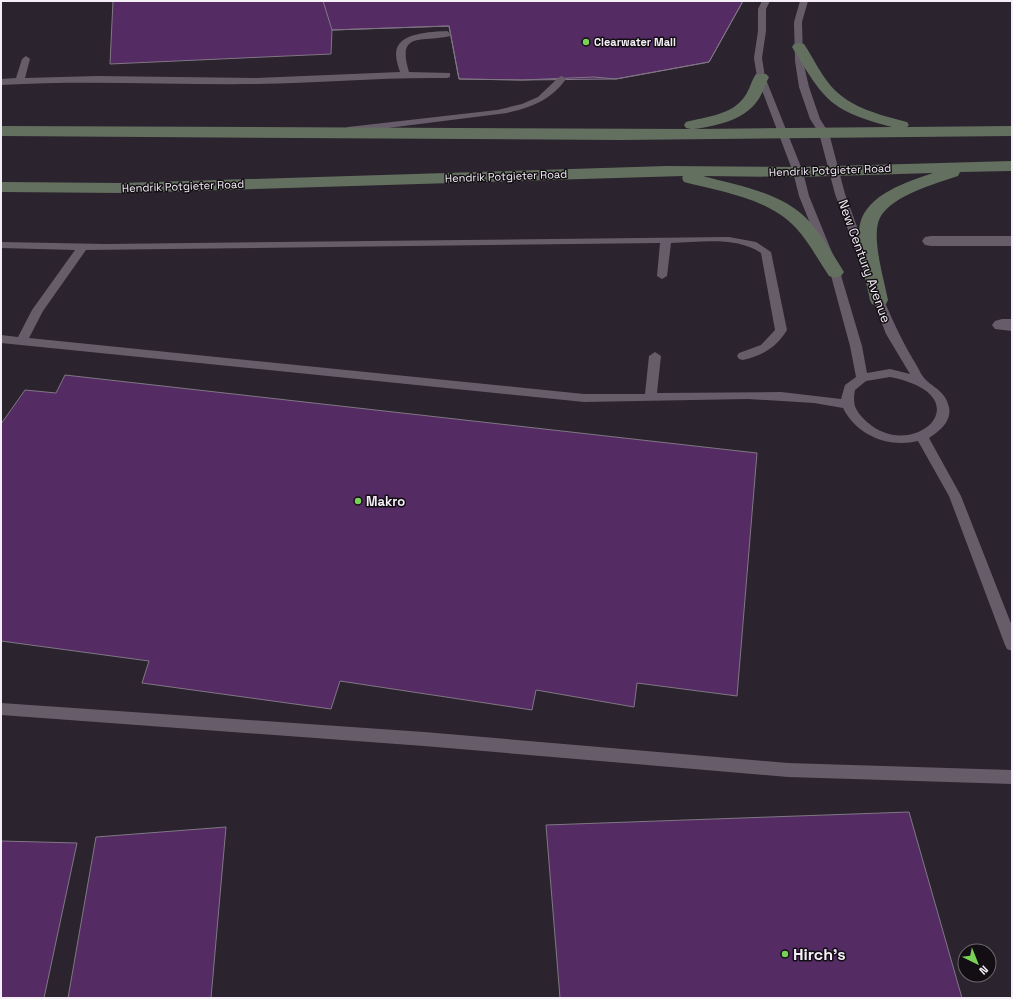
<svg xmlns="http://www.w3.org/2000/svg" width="1013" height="999" font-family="'Space Grotesk',sans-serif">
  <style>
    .building { fill: #542b63; stroke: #807784 }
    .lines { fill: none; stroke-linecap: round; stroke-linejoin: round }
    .lane { fill: #675d6a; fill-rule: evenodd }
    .street { fill: #675d6a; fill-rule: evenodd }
    .secondary { fill: #64705f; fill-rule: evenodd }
    .poi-dot { fill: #7ad157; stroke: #120e13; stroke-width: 1.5 }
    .labels { text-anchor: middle; stroke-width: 3; stroke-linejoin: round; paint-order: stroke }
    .far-poi-label { font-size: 11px; font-weight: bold; fill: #f4eff6; stroke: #120e13; text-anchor: start }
    .far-street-label { font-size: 11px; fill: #f4eff6; stroke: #120e13 }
    .street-label { font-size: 13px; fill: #f4eff6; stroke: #120e13 }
    .poi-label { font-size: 13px; font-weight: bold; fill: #f4eff6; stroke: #120e13; text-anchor: start }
    .near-poi-label { font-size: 16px; font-weight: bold; fill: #f4eff6; stroke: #120e13; text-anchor: start }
  </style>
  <rect width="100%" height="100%" fill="#2b232e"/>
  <!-- building -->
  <path class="building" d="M 113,1 L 743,1 L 709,62 L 616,79 L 522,80 L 459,79 L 449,26 L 332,30 L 331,54 L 110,64 Z
    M 323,1 L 743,1 L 709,62 L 616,79 L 594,77 L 522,80 L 459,79 L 449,26 L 332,30 Z
    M 65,375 L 757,453 L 737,696 L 637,683 L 634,707 L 536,690 L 532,710 L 340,681 L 331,709 L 142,683 L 149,661 L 1,641 L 1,424 L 25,390 L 56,393 Z
    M 909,812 L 962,998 L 560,998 L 546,825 Z
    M 226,827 L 211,998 L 68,998 L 96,837 Z
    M 1,841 L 77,843 L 44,998 L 1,998 Z"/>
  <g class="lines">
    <!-- lane -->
    <path class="lane" d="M 762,1 L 770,1 L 766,9 L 766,31 L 762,58 L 765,77 L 803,172 L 809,196 L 840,272 L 862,346 L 867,373 L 890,369 L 910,374 L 886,334 L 869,289 L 874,286 L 879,289 C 890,314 900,338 914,361 C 918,367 921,375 925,379 C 935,389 945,391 949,407 C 952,421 940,431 929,438 L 961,496 L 1012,626 L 1012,651 L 1007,649 L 1005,645 L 949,496 L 918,441 C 889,448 857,436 843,408 L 814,403 L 748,399 L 584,402 L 1,343 L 1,335 L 18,337 L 32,310 L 75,250 L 1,248 L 1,242 L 106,244 L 729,237 L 756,242 L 771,252 L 787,330 C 776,348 763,355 743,360 L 739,359 L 737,356 L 739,353 L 761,345 L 775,330 L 761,253 C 737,236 699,242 671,243 L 667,276 L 662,279 L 657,276 L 660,243 L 86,250 L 43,311 L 29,338 L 584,394 L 645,394 L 649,356 L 655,352 L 661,356 L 657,393 L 781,392 L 841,399 L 845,385 L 856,377 L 850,346 L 830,272 L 799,196 L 793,172 L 757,77 L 754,58 L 758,31 L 758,9 ZM 890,377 C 985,396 914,464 867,422 C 856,411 852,406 855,390 L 866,381 Z
      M 800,1 L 808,1 L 802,22 L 803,61 L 809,87 L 820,119 L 829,133 L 845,194 L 871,265 L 870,267 L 862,267 L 861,265 L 835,194 L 819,133 L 810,119 L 799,87 L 795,61 L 794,22 Z
      M 447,31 L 451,34 L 450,36 C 423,43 396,30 409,72 L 450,73 L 450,77 L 447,78 C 383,77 320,83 256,84 C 171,85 86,80 1,85 L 1,79 L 16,78 L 22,59 L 26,56 L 30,59 L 25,78 L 97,76 L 256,78 L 400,72 C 398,66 396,60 396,54 C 396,32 432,32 447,31 Z
      M 562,76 L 566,79 C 551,100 532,107 507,113 L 348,133 L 343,130 L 348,127 L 497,110 L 522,104 L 538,97 L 559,77 Z
      M 1,703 L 424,732 L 788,763 L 1012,770 L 1012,784 L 788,777 L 424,746 L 1,715 Z"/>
    <!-- street -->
    <path class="street" d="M 931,236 L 1012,236 L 1012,246 L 931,246 L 925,245 L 922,241 L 925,237 Z
      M 1002,319 L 1012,319 L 1012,331 L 995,329 L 992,325 L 995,321 Z"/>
    <!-- secondary -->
    <path class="secondary" d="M 799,43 L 804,44 C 812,56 818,69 827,81 C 846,107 877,114 907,122 L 909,125 L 907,127 L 1012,126 L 1012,136 L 620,140 L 1,136 L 1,126 L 691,129 L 686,128 L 684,125 L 686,122 C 705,117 733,115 745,96 C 750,89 751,81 756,74 L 766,74 L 769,77 C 765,85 763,93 758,100 C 745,120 716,126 694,129 L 892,127 C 829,110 825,101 792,47 L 794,44 Z
      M 1012,161 L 1012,171 L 960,172 L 958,176 C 935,184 885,197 878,223 C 873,244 884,279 888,300 L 886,304 L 879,306 L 872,304 L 870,300 C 866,279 855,245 860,224 C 867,194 907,182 933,173 L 798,177 L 703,176 C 739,186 782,192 809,221 C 823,236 833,255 844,272 L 841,276 L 835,278 L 829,276 C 818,260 809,242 796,228 C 768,198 722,192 684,182 L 682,178 L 683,176 L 123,193 L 1,192 L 1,182 L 123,183 L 666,166 L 798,167 Z"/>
  </g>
  <!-- markers -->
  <g class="poi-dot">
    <circle cx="586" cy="42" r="4"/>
    <circle cx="358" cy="501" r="4"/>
    <circle cx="785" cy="954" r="4"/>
  </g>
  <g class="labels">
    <!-- far-poi labels -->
    <g class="far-poi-label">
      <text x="594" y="46">Clearwater Mall</text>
    </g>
    <!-- far-street labels -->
    <g class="far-street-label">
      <text transform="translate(830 170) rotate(-2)" y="4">Hendrik Potgieter Road</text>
      <text transform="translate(506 176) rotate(-2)" y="4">Hendrik Potgieter Road</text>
      <text transform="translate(183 186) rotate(-2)" y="4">Hendrik Potgieter Road</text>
    </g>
    <!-- street labels -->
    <g class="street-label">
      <text transform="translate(865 261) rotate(70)" y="5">New Century Avenue</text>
    </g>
    <!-- poi labels -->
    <g class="poi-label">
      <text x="366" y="506">Makro</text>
    </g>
    <!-- near-poi labels -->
    <g class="near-poi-label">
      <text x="793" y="960">Hirch's</text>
    </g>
  </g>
  <!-- border -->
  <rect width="1013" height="999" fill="none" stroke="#f4eff6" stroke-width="4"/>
  <!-- north arrow -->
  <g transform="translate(977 963) rotate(137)"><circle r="19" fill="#120e13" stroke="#6c686e"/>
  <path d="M0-3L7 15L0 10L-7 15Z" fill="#7ad157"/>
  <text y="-6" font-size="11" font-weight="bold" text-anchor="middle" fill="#f4eff6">N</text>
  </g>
</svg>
